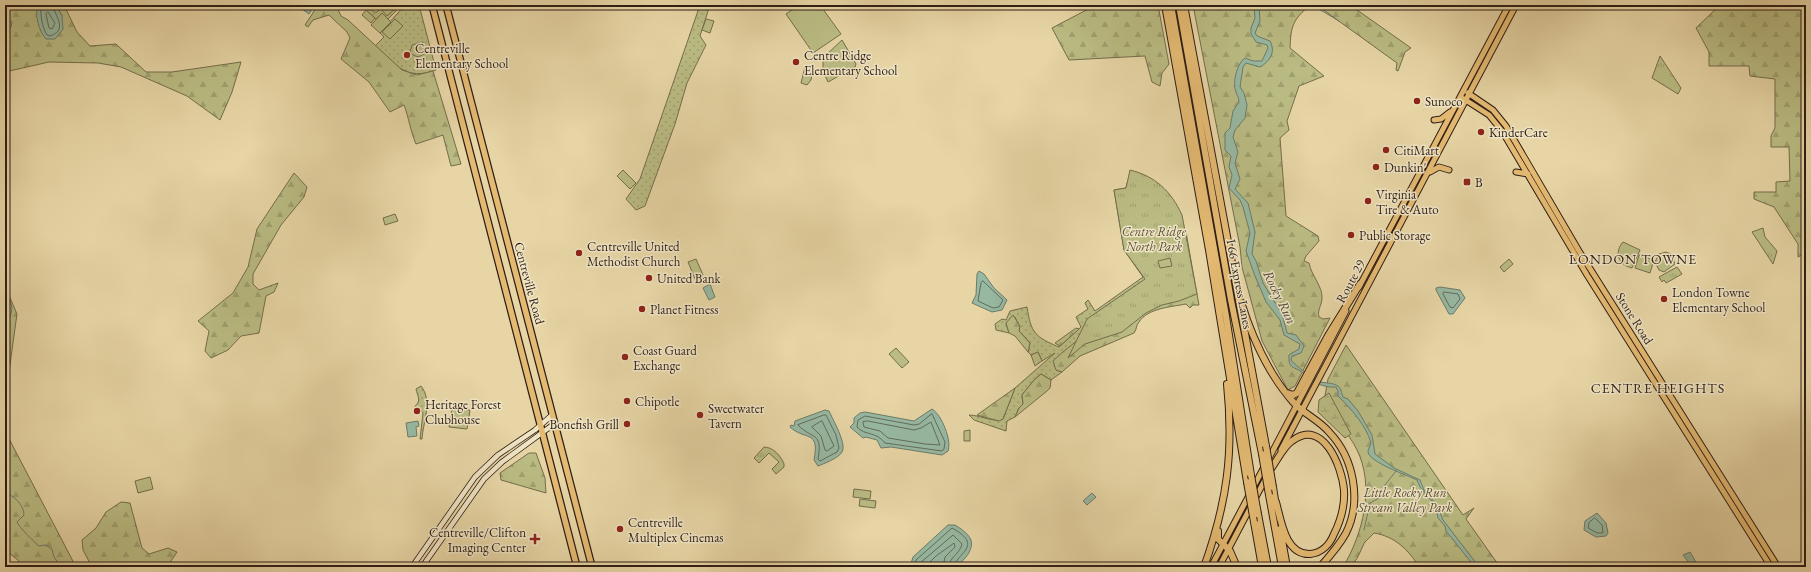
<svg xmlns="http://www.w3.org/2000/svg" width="1811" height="572" font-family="'EB Garamond',serif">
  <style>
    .grass { fill: url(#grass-dots); stroke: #746d4c }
    .forest { fill: url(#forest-firs); stroke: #746d4c }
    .wetland { fill: url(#wetland-marsh); stroke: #746d4c }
    .park { fill: url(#park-tufts); stroke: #746d4c }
    .pitch { fill: #babc83; stroke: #746d4c }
    .water { fill: #97b9a3; stroke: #6d7b6a }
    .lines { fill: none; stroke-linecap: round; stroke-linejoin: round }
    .shore { stroke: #626c5c; stroke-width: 1 }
    .stream { stroke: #6d7b6a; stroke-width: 1 }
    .secondary-casing { stroke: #2e1e15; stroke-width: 6 }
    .primary-casing { stroke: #2e1e15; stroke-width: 7 }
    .trunk-casing { stroke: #2e1e15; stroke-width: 8 }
    .motorway-casing { stroke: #2e1e15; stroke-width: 8 }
    .secondary { stroke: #efe4c4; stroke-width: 4.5 }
    .primary { stroke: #e4ba72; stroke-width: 5 }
    .trunk { stroke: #e4ba72; stroke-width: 5.5 }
    .motorway { stroke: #e4ba72; stroke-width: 6 }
    .motorway-bridge-casing { stroke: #2e1e15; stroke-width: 8; stroke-linecap: butt }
    .motorway-bridge { stroke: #e4ba72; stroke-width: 6 }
    .poi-dot { fill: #8f2418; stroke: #efe4c4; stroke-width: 1.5 }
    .labels { text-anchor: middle; stroke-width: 3; stroke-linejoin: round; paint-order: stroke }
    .poi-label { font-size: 13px; fill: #2e1e15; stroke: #efe4c4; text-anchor: start }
    .park-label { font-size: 13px; font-style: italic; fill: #584d36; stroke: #efe4c4 }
    .street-label { font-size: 13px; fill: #2e1e15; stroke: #efe4c4 }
    .neighbourhood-label { font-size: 14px; letter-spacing: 1px; fill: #2e1e15; stroke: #efe4c4 }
    .water-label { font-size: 14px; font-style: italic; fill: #4e4c40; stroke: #efe4c4 }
  </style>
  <defs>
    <pattern id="grass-dots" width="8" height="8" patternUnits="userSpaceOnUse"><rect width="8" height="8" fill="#babc83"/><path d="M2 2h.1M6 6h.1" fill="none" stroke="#a0a170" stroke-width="1.8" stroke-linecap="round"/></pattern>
    <pattern id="forest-firs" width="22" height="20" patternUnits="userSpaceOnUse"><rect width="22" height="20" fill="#babc83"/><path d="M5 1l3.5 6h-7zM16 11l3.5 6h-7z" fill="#a0a170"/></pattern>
    <pattern id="wetland-marsh" width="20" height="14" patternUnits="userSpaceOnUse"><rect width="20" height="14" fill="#babc83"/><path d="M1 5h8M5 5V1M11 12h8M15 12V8" fill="none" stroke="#a0a170"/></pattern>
    <pattern id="park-tufts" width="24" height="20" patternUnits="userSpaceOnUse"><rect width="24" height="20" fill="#babc83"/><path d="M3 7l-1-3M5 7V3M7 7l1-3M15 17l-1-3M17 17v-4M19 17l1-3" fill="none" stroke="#a0a170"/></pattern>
  </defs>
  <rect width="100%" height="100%" fill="#e7d5a5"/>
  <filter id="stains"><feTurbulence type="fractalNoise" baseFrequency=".005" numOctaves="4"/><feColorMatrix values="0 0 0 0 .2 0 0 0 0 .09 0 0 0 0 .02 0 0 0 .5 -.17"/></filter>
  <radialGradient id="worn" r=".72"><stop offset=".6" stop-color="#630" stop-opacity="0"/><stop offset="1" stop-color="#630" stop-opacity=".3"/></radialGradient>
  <!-- grass -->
  <path class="grass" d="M 384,5 L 402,5 L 388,19 L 382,13 L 376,19 L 366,10 L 369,7 L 374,12 L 377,12 Z
    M 405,5 L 419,5 L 436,70 C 406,81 396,65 375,46 L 384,37 L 380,33 Z
    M 700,5 L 710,5 L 700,36 L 706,45 L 687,83 L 675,124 L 645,206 L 636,210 L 626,199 L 640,179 Z
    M 1127,183 L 1184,235 L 1186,232 L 1193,272 L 1056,370 L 1062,372 L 1051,380 L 1041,374 L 1034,380 L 1022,395 L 1023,404 L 1019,408 L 1015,417 L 1007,421 L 1006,431 L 974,420 L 969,415 C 980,415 993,423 1003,419 L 1015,388 L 1055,353 L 1042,361 L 1038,352 L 1031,355 L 1028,352 L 1030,343 L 1019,331 L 1019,326 L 1015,317 L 1006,323 L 1009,333 L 996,330 L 995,324 L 1002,319 L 1006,320 L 1010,311 L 1027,307 C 1031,333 1035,337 1059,347 L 1081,327 L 1076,317 L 1088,309 L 1085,303 L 1088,300 L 1095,311 L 1143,277 L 1124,250 L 1114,190 L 1126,188 Z
    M 421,386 C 433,401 423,422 422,439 L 420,439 L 423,413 L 420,409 L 417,410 L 415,406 C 422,401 417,395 416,389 Z"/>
  <!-- forest -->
  <path class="forest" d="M 5,5 L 38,5 L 41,31 L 62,16 L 56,5 L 64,5 L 77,32 L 90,46 L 116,44 L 146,72 L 172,72 L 241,62 L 232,92 L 220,120 L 187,96 L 121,67 L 98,63 L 49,62 L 5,72 L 5,33 L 10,20 L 5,18 Z
    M 318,5 L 336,5 L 341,16 L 348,20 L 402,70 L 417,75 L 433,71 L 461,164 L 451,166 L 443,135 L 416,144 C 410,130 409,118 404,105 L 390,112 L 369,82 L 341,59 L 350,38 L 347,32 L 329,15 L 313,20 L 308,27 L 305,25 Z
    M 1096,5 L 1158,5 L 1169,64 L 1162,73 L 1160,86 L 1152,82 L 1145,56 L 1069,60 L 1052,28 Z
    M 1193,5 L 1310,5 C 1293,20 1291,25 1290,48 L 1324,76 L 1299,86 L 1287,121 L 1289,130 L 1280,138 L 1286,216 L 1318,236 L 1319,241 L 1306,256 L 1304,261 L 1309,263 C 1311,275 1323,287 1322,298 C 1322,305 1317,310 1319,317 L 1323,319 L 1330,318 L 1295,386 L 1288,390 L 1262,341 L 1242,267 L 1240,247 Z
    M 1314,5 L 1350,5 L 1411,48 L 1405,52 L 1398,71 L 1396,70 L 1397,63 L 1318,6 Z
    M 1720,5 L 1806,5 L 1806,253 L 1798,257 L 1798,244 L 1774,207 L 1754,199 L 1754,192 L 1776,192 L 1776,182 L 1790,181 L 1789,147 L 1771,147 L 1771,136 L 1775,128 L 1775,79 L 1750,76 L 1749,66 L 1709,66 L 1709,52 L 1696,28 Z
    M 294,173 L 307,187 L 304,197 L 281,225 L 253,274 L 253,284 L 259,290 L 278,283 L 274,292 L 266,296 L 259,333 L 241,336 L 228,350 L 211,358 L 205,351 L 209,331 L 198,321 L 233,293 L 248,267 L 257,229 Z
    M 1193,272 L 1199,305 L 1193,305 L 1190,308 L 1186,304 C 1171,307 1148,308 1139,322 C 1136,325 1137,329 1134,333 L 1080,356 L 1062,372 L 1056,370 L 1053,361 C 1093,323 1146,299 1193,272 Z
    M 5,286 L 17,314 L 5,401 Z
    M 1013,315 L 1020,326 L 1019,331 L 1030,343 L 1028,352 L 1015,336 L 1009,333 L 1006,323 Z
    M 1076,328 L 1079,329 L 1060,346 L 1055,343 Z
    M 1346,345 L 1463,515 L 1474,508 L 1466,519 L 1500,567 L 1419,567 C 1409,550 1394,536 1374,533 C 1371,536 1368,539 1365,542 C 1359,552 1357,567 1343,567 C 1363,534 1375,486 1357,450 C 1349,433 1335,420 1323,407 L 1328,379 Z
    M 1038,352 L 1042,361 L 1035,366 L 1031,355 Z
    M 1041,374 L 1051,380 L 1050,388 L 1047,391 L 1015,417 L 1019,408 L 1023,404 L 1022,395 L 1034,380 Z
    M 1015,388 L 1003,419 L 999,421 L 977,415 Z
    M 5,431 L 76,567 L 23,567 L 18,560 L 5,550 Z
    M 529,453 L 536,453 L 545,478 L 546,493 L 501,480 L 500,473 Z
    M 121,502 L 130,503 L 142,548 L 149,554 L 168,548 L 177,552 L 167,567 L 92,567 L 83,550 L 82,540 L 96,528 L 106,512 Z"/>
  <!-- wetland -->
  <path class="wetland" d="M 1329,393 L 1351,434 L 1345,438 L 1318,412 L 1319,400 Z"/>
  <!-- park -->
  <path class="park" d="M 385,5 L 399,5 L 387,16 L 381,9 Z
    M 395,19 L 403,26 L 390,39 L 382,32 Z
    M 1660,56 L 1681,88 L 1678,94 L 1652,78 Z
    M 805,67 L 813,69 L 811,80 L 807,85 L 801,83 Z
    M 1130,170 C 1155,176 1171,191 1182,215 L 1197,294 L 1179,301 L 1162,305 L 1146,313 L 1122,332 L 1085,344 L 1068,358 L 1087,319 L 1145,279 L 1124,250 L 1114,190 L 1126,188 Z
    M 1763,228 L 1765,237 L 1777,251 L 1773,264 L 1752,232 Z
    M 1677,267 L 1682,274 L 1666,283 L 1664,280 L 1662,282 L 1659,277 Z
    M 970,430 L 970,441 L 964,441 L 964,431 Z
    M 764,447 C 773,447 781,456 784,464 L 784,467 L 776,474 L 772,469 L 779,462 L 769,453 L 759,463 L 754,458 Z"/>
  <!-- pitch -->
  <path class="pitch" d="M 799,5 L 820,5 L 841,34 L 813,53 L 786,14 Z
    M 366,10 L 375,18 L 371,23 L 362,15 Z
    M 382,13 L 391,22 L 380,33 L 371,25 Z
    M 706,19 L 714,21 L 710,33 L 702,30 Z
    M 842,40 L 856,64 L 855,67 L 828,82 L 823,71 L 823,58 Z
    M 423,42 L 424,54 L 418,57 L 413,55 L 410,52 L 412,45 Z
    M 623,170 L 636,183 L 630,189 L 617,176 Z
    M 395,214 L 398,221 L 385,225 L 383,218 Z
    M 1623,242 L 1640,250 L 1632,268 C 1618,265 1614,252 1623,242 Z
    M 1666,252 L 1671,254 L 1675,264 L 1664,272 L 1659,270 L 1655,262 L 1659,254 Z
    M 1639,255 L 1654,260 L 1650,273 L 1635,268 Z
    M 1170,258 L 1172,266 L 1160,268 L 1158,261 Z
    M 696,259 L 703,275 L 695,279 L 688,262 Z
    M 1509,259 L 1513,264 L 1504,272 L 1500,267 Z
    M 896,348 L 909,362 L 902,368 L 889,354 Z
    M 452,408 L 470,410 L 467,429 L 449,427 Z
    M 150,477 L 153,489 L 138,493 L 135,481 Z
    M 854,489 L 871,491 L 870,499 L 853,497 Z
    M 860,499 L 876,501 L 875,508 L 859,506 Z"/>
  <!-- water -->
  <path class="water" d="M 38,5 L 56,5 L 62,16 L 63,29 L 55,39 L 46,39 C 39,32 34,13 38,5 Z
    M 305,5 L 315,5 L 309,14 L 302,9 Z
    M 1254,5 L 1259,5 L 1260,21 L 1255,33 L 1257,36 L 1270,41 C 1276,52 1270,61 1260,67 L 1246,63 L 1243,67 L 1240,87 L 1244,93 L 1247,105 L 1245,118 L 1235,130 L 1233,137 L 1238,152 L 1235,163 L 1240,179 L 1235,189 L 1248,203 L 1255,232 L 1252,254 L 1256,261 L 1263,283 L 1282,314 L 1287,333 L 1296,335 L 1304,346 L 1301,353 L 1292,356 L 1291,360 C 1295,365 1314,380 1320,382 C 1326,383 1334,383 1338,386 C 1342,389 1341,393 1343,397 L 1348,399 L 1358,411 L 1372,435 L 1375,454 L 1394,468 L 1420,480 L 1424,490 L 1437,505 L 1443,520 L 1479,567 L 1475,567 L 1446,531 L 1445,526 L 1438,518 L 1435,505 L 1420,487 L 1417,480 C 1409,476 1369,462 1368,452 C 1368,449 1370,446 1371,443 C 1366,425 1351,409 1338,396 L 1338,391 L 1336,387 C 1323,388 1312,382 1303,373 C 1295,366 1288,370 1289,355 L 1299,349 L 1300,344 L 1284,335 L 1280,320 L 1266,302 L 1255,276 L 1246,251 L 1250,233 L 1243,207 L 1240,200 L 1229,188 L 1232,175 L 1229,167 L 1231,156 L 1225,150 L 1225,133 L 1230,128 L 1233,111 L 1239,102 C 1239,97 1237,96 1236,92 C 1232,83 1237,63 1245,58 L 1253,61 L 1262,61 L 1268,48 L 1267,45 L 1256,42 L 1251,34 L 1251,28 L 1255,18 Z
    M 5,18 L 12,22 L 11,27 L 5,33 Z
    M 979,271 L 984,274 L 994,288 L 1007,300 L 1002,310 L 992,312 L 972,303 L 976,295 L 977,274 Z
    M 710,284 L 715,297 L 709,300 L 703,288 Z
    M 1440,287 L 1460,290 L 1465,298 L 1453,314 L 1449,314 L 1436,290 L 1436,288 Z
    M 932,409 C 942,415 952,441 948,451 L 942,455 L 891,447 L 881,448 L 877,440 L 866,437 L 863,438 L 850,427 L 854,423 L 854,418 L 860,413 L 865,412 L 914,421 Z
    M 825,410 L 829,411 C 833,420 847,444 842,452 C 839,458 823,464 818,466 L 814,460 C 820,429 805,441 790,427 L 791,425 L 794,426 L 795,421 Z
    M 418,421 L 419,426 L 416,427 L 417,436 L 408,437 L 406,423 Z
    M 1092,493 L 1096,497 L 1087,505 L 1083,501 Z
    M 1597,513 L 1606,523 L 1608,533 L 1606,536 L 1596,537 L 1584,530 L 1585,521 Z
    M 948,525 L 955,525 C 960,528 967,533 970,538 C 976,548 963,563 954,567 L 910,567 L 913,557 Z
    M 1690,552 L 1696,562 L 1687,567 L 1686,565 L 1689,563 L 1683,555 Z"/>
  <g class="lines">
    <!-- shore -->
    <path class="shore" d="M 41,5 C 40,14 42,27 47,35 L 50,36 C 69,30 54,15 53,5
      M 48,12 L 55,23 L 52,29 L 49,28 L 46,14 Z
      M 983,281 L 1003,300 L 999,307 L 993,308 L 978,301 L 981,283 Z
      M 1444,292 L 1458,294 L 1460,299 L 1453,308 L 1450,307 L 1443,294 Z
      M 932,414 L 945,442 L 944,449 L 942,451 L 885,443 C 876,431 865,436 857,427 L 858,420 L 865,416 L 914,425 L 919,424 Z
      M 824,415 L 826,415 L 836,435 L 839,448 L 837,452 L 820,461 L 818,459 C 823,431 812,440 798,425 Z
      M 822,421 L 834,446 L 827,451 L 825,450 L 821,436 L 812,427 Z
      M 868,421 L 914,430 L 921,428 L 931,422 L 940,445 L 925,444 L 888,438 L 880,431 L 864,427 L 863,422 Z
      M 1595,518 L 1602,525 L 1603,533 L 1597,533 L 1588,528 L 1589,523 Z
      M 914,567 L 916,560 L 952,528 C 985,546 956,553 954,567
      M 919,567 L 920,563 L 953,535 L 962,544 C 960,554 949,557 949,567
      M 925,567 L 936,556 L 954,543 L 955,547 L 945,557 L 943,567"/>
    <!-- stream -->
    <path class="stream" d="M 1312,5 L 1339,21
      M 5,297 L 10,300 C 14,310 11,317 5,325
      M 5,492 C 14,496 24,505 24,515 L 17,522 C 19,527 34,542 39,546 L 46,545 L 52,549 L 54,557 L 61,567
      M 1364,530 L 1370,503 L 1381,497 L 1381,490 L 1396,471"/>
    <defs>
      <path id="secondary" d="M 412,567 L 475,477 L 498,455 L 535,430 L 552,415
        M 422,567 L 484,479 L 502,462 L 554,424"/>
      <path id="primary" d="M 1468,93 L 1493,110 L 1506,126 L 1579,251 L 1778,567
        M 1464,99 L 1489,115 L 1502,131 L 1587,275 L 1771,567
        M 1434,120 L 1441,119 L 1450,112
        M 1430,172 L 1439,167 L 1449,170
        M 1516,172 L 1528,174
        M 1359,287 L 1509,5
        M 1281,450 L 1516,5
        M 1268,460 L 1346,311
        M 1211,567 L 1264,467
        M 1219,567 L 1266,478"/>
      <path id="trunk" d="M 432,5 L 577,567
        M 446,5 L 592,567"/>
      <path id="motorway" d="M 1165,5 L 1209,250 L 1247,482
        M 1171,5 L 1226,316 L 1251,475
        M 1179,5 L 1231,300 L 1262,454
        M 1184,5 L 1266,446
        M 1241,302 C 1252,337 1269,375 1294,403 C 1304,414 1319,420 1329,432 C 1354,458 1362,501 1346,533 C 1339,546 1329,557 1320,567
        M 1287,393 L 1293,395 L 1297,393 L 1329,334 L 1360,284
        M 1270,470 C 1277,461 1283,447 1292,441 C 1323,417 1342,467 1344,490 C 1345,505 1341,520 1334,534 C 1330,544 1322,553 1310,554 C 1285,555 1281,520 1276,502
        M 1273,487 L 1276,506
        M 1269,495 L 1282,567
        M 1258,514 L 1268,567
        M 1254,522 L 1262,567
        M 1280,529 L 1287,567
        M 1218,531 L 1218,539 L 1230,551 L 1237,567
        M 1204,567 C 1227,503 1234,452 1227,384"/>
    </defs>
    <!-- secondary casing -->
    <use href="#secondary" class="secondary-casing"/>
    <!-- primary casing -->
    <use href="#primary" class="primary-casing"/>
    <!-- trunk casing -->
    <use href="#trunk" class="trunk-casing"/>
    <!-- motorway casing -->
    <use href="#motorway" class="motorway-casing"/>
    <!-- secondary -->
    <use href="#secondary" class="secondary"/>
    <!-- primary -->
    <use href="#primary" class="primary"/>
    <!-- trunk -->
    <use href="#trunk" class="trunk"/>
    <!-- motorway -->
    <use href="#motorway" class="motorway"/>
    <defs>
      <path id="motorway-bridge" d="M 1266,446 L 1273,487
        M 1262,454 L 1269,495
        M 1251,475 L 1258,514
        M 1247,482 L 1254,522"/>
    </defs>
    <!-- motorway-bridge casing -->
    <use href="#motorway-bridge" class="motorway-bridge-casing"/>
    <!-- motorway-bridge -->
    <use href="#motorway-bridge" class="motorway-bridge"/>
  </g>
  <!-- markers -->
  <g class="poi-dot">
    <circle cx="407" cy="55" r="4"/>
    <circle cx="796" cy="62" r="4"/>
    <circle cx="1417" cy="101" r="4"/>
    <circle cx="1481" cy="132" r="4"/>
    <circle cx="1386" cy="150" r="4"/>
    <circle cx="1376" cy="167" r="4"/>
    <rect x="1463" y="178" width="8" height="8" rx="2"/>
    <circle cx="1368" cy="201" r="4"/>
    <circle cx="1351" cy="235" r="4"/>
    <circle cx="579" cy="253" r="4"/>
    <circle cx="649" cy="278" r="4"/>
    <circle cx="1664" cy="299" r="4"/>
    <circle cx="642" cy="309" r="4"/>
    <circle cx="625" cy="357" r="4"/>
    <circle cx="627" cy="401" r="4"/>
    <circle cx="417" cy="411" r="4"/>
    <circle cx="700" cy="415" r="4"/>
    <circle cx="627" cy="424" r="4"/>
    <circle cx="620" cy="529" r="4"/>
    <path d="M533 533h4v4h4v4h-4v4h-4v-4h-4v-4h4z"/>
  </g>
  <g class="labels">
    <!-- poi labels -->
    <g class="poi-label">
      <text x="415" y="53">Centreville<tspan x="415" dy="15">Elementary School</tspan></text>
      <text x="804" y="60">Centre Ridge<tspan x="804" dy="15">Elementary School</tspan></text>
      <text x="1425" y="106">Sunoco</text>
      <text x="1489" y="137">KinderCare</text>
      <text x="1394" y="155">CitiMart</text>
      <text x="1384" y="172">Dunkin'</text>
      <text x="1475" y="187">B</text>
      <text x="1376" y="199">Virginia<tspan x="1376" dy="15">Tire &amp; Auto</tspan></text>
      <text x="1359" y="240">Public Storage</text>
      <text x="587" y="251">Centreville United<tspan x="587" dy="15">Methodist Church</tspan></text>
      <text x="657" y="283">United Bank</text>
      <text x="1672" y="297">London Towne<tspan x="1672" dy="15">Elementary School</tspan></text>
      <text x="650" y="314">Planet Fitness</text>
      <text x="633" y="355">Coast Guard<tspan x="633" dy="15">Exchange</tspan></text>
      <text x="635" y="406">Chipotle</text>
      <text x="425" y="409">Heritage Forest<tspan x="425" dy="15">Clubhouse</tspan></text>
      <text x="708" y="413">Sweetwater<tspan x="708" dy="15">Tavern</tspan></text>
      <text x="619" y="429" text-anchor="end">Bonefish Grill</text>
      <text x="628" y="527">Centreville<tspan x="628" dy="15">Multiplex Cinemas</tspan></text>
      <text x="526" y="537" text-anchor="end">Centreville/Clifton<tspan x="526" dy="15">Imaging Center</tspan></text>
    </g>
    <!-- park labels -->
    <g class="park-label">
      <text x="1154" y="236">Centre Ridge<tspan x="1154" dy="15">North Park</tspan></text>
      <text x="1405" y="497">Little Rocky Run<tspan x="1405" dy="15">Stream Valley Park</tspan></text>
    </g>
    <!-- street labels -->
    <g class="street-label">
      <text transform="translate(1350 281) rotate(-62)" y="5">Route 29</text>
      <text transform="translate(530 283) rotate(75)" y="5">Centreville Road</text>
      <text transform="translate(1240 284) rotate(79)" y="5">I 66 Express Lanes</text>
      <text transform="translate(1635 318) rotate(58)" y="5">Stone Road</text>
    </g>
    <!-- neighbourhood labels -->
    <g class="neighbourhood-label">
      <text x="1633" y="264">LONDON TOWNE</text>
      <text x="1658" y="393">CENTRE HEIGHTS</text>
    </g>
    <!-- water labels -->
    <g class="water-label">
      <text transform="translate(1280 297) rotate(64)" y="5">Rocky Run</text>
    </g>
  </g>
  <!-- margin -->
  <rect width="1811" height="572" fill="none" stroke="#e7d5a5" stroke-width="20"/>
  <rect x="6" y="6" width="1799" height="560" fill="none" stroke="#2e1e15" stroke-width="2"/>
  <rect x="10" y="10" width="1791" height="552" fill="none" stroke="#2e1e15"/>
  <rect width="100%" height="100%" filter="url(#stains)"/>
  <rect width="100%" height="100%" fill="url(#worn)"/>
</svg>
